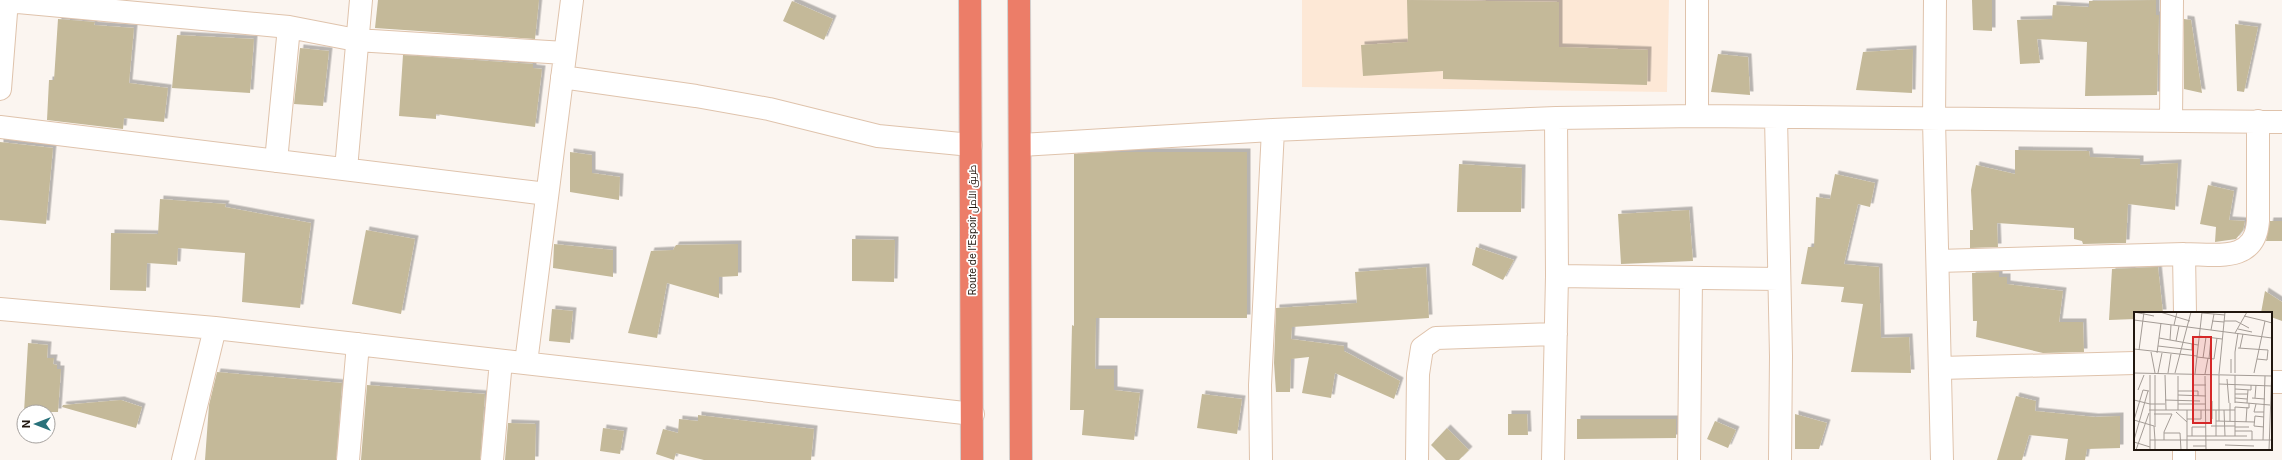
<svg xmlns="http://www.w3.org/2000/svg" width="2282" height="460" font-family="Inter,Cairo,sans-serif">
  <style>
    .built { fill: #fde8d6 }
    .building { fill: #c4b999; filter: url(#shadow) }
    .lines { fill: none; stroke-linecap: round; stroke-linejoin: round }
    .minor-casing { stroke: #dfc3ac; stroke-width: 24 }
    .highway-casing { stroke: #d3d1cf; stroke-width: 24 }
    .minor { stroke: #fff; stroke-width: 22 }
    .highway { stroke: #ec7d68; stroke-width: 22 }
    .labels { text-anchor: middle; stroke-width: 3.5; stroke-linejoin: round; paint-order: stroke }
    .street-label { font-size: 10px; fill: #21170f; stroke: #fff }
    .inset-road { fill: none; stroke: #a49c96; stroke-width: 1 }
    .view { fill: #d62828; fill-opacity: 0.15; stroke: #d62828; stroke-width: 2 }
    .inset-edge { fill: none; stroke: #21170f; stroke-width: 2 }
  </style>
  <defs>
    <filter id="shadow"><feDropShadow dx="3.5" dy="-3.5" stdDeviation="0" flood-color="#0004"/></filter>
  </defs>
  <rect width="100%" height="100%" fill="#fbf5f0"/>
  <!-- built -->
  <path class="built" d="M 1302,0 L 1669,0 L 1667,92 L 1302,87 Z"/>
  <!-- building -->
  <path class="building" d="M 378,0 L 539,0 L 535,39 L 375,28 Z
    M 1407,0 L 1559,2 L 1559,47 L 1648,50 L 1647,85 L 1443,79 L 1443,71 L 1363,76 L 1361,45 L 1408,42 Z
    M 1972,0 L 1992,0 L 1992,31 L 1973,30 Z
    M 2156,0 L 2156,15 L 2159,15 L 2157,95 L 2085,96 L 2087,42 L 2037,39 L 2040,63 L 2020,64 L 2017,20 L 2052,19 L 2053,5 L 2089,7 L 2089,1 Z
    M 792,1 L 833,19 L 824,40 L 783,21 Z
    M 58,19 L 95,22 L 94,25 L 134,28 L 129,83 L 168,88 L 164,122 L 124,118 L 123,129 L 47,120 L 49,80 L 54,80 Z
    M 2184,19 L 2191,20 L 2202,93 L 2184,89 Z
    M 2235,24 L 2258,27 L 2244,92 L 2237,91 Z
    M 177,35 L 254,39 L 250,93 L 172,88 Z
    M 300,48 L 329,51 L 323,106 L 294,104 Z
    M 1913,49 L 1912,93 L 1856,90 L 1863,52 Z
    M 1718,54 L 1748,57 L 1750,95 L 1711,92 Z
    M 403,55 L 533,64 L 533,68 L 542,69 L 535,127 L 436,114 L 436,119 L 399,116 Z
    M 0,142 L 53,148 L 46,224 L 0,220 Z
    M 2015,150 L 2089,151 L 2090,157 L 2140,159 L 2140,165 L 2178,163 L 2175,210 L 2128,204 L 2126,243 L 2083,244 L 2082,241 L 2074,239 L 2074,228 L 1997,223 L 1998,247 L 1970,248 L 1970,230 L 1973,230 L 1971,190 L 1976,165 L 2015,174 Z
    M 570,152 L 592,155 L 592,173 L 620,177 L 619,200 L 570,192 Z
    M 1109,152 L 1247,152 L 1247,318 L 1096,318 L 1095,369 L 1114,369 L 1114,390 L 1140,393 L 1134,440 L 1082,435 L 1084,410 L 1070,410 L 1072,325 L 1074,326 L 1074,154 Z
    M 1459,164 L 1522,168 L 1521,212 L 1457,212 Z
    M 1835,174 L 1875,183 L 1870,207 L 1858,204 L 1844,264 L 1879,267 L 1881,338 L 1909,337 L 1911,373 L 1851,372 L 1863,304 L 1841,302 L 1844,287 L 1801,284 L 1808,247 L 1814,247 L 1816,197 L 1830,199 Z
    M 2208,185 L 2234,191 L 2229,220 L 2245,221 L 2243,230 L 2236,239 L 2215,242 L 2216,227 L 2200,224 Z
    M 160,199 L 226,204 L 225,207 L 311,223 L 300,308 L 242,302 L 245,253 L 178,248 L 177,265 L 147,263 L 146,291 L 110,290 L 111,233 L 158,234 Z
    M 1689,210 L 1693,261 L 1621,264 L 1618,214 Z
    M 2270,221 L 2282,221 L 2282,241 L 2266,241 Z
    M 366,230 L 415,239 L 401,314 L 352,304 Z
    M 852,239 L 895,240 L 894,282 L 852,281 Z
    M 554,244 L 613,250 L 613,277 L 553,268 Z
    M 738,244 L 738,276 L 719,277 L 719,298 L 667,283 L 657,338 L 628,333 L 651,251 L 673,250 L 676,245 Z
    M 1476,247 L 1514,260 L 1503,280 L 1472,265 Z
    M 1426,267 L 1429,318 L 1292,327 L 1291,339 L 1344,346 L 1344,351 L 1400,381 L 1394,399 L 1335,373 L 1331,398 L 1302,393 L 1309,357 L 1291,359 L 1290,392 L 1276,392 L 1274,363 L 1276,308 L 1357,303 L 1355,272 Z
    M 2158,267 L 2163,313 L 2135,313 L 2135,319 L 2109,320 L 2112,269 Z
    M 1999,272 L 1999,277 L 2007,277 L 2007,284 L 2063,291 L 2059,322 L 2083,322 L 2084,352 L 2043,353 L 1976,337 L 1977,321 L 1973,321 L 1972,273 Z
    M 2265,291 L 2282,302 L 2282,321 L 2271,317 L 2271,313 L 2261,313 Z
    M 552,309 L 573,311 L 570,343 L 549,341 Z
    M 28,343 L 48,345 L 47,358 L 54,358 L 53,364 L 57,365 L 57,369 L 61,369 L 58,412 L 24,412 Z
    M 217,372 L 342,383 L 336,460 L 205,460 L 209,405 Z
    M 367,385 L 485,394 L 480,460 L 361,460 Z
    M 1202,394 L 1242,399 L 1237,434 L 1197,428 Z
    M 2016,396 L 2036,401 L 2035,411 L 2095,417 L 2120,416 L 2120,448 L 2087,449 L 2085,460 L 2065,460 L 2068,439 L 2029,435 L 2022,460 L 1997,460 Z
    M 121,400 L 142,407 L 136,428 L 62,407 L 63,405 Z
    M 1508,414 L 1527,414 L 1528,435 L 1508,435 Z
    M 1795,414 L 1827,423 L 1819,449 L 1795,449 Z
    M 698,415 L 814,429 L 811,460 L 704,460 L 676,453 L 674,460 L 656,454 L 663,429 L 678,433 L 679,419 L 698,421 Z
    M 1577,419 L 1676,419 L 1676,438 L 1577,439 Z
    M 1715,421 L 1736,430 L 1728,448 L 1707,439 Z
    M 508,423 L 536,424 L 535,460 L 505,460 Z
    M 603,428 L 624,431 L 620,454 L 600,451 Z
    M 1447,428 L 1469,450 L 1459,460 L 1446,460 L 1431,445 Z"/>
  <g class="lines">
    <defs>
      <path id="minor" d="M 1697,0 L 1697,116
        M 1935,0 L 1934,120 L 1942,460
        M 7,1 L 289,27 L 356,40 L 565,53
        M 562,77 L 696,96 L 769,109 L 878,136 L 971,145
        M 0,89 L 7,0
        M 1776,117 L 1781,356 L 1780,460
        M 2171,121 L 2172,0
        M 0,127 L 547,194
        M 1021,145 L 1273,130 L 1556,118 L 1697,116 L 2282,122
        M 276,161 L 289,27
        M 346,169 L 361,0
        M 2184,254 C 2215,254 2255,264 2258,221 L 2258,121
        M 1938,261 L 2184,254 L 2185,313
        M 1557,276 L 1779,279
        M 0,309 L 215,328 L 973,414
        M 526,363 L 572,0
        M 1940,368 L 2135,363
        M 2271,382 L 2282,382
        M 183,460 L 215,328
        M 348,460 L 358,344
        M 492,460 L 501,361
        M 1261,460 L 1260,385 L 1273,130
        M 1417,460 L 1418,374 L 1422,348 L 1436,338 L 1556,334
        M 1553,460 L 1557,276 L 1556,118
        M 1689,460 L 1691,278
        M 2184,460 L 2184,449"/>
      <path id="highway" d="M 970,0 L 972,460
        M 1019,0 L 1021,460"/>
    </defs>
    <!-- minor casing -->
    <use href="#minor" class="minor-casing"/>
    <!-- highway casing -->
    <use href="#highway" class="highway-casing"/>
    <!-- minor -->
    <use href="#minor" class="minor"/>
    <!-- highway -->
    <use href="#highway" class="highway"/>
  </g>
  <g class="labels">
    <!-- street labels -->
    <g class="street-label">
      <text transform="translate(972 230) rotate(-90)" y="4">Route de l’Espoir طريق الأمل</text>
    </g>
  </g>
  <!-- overview -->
  <g transform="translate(2134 312)">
    <rect width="138" height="138" fill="#fbf5f0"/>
    <path class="inset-road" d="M 0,0 L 20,4M 26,0 L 56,9M 68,1 L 91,3M 110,4 L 131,9M 0,8 L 138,26M 78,9 L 90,10M 90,9 L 102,9 L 115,16M 40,13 L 43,0M 104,17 L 118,20M 77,18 L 80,2M 101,21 L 113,0M 65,24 L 88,27M 25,26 L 64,33M 36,28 L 37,13M 42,29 L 45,14M 24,34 L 58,38 L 58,32M 104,36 L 134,38 L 133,48 L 123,47M 106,36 L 109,22M 0,37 L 63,44M 5,38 L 10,0M 17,40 L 21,61M 23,41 L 27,11M 63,45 L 80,47 L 83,26M 69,46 L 72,25M 75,47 L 77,26M 97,47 L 97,61M 0,61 L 138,64M 24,61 L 28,41M 34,61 L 37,42M 41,61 L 57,0M 101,61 L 101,40 L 104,21M 120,61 L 131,9 L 138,11M 61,62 L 68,0M 71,62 L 74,46M 85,62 L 91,0M 31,63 L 32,98M 85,63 L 85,109M 101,63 L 101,91M 44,64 L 44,98M 71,64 L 72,138M 93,67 L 95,91M 85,72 L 138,74M 58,73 L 72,73M 101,77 L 117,78 L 117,73M 4,78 L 10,63M 44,79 L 64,79 L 64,84M 101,82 L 114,82M 44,83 L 72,84M 101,86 L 113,87M 118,86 L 131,87M 121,86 L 122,73M 0,88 L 16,92 L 31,92M 31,88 L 66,89M 78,89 L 78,107M 101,90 L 136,93M 113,91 L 114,78M 44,92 L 72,92M 122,92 L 120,100 L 130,100M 15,98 L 101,98M 53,98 L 53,138M 90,98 L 91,124M 42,100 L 53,110M 20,102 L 38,102 L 30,120 L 30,128M 53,107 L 67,107 L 67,98M 0,108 L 20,114 L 21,128 L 138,128M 0,108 L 9,78 L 15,79M 82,109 L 121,110M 96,109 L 96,91M 112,110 L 113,95M 77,114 L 101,114M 21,115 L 21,63M 101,115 L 115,115M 130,115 L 120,114 L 121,104 L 130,105M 101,119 L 118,119 L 118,128M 30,121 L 46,121 L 47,138M 53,124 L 113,124M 58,124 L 58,115 L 72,115M 82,124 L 82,98M 101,124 L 101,95 L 115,96 L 115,91M 0,128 L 14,79M 16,128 L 21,128 L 21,138M 129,128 L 131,64M 0,130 L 16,135M 91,133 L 120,134M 59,134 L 72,134M 2,138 L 15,101M 16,138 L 16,63M 135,138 L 138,54"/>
    <path class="view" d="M 59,25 L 77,25 L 77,111 L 59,111 Z"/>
    <rect width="138" height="138" class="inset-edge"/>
  </g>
  <!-- north arrow -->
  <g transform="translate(36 424) rotate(270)"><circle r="19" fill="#ffffff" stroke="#a6a29f"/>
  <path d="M0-3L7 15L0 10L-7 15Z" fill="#29727b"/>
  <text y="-6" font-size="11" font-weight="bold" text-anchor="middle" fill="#21170f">N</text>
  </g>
</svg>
